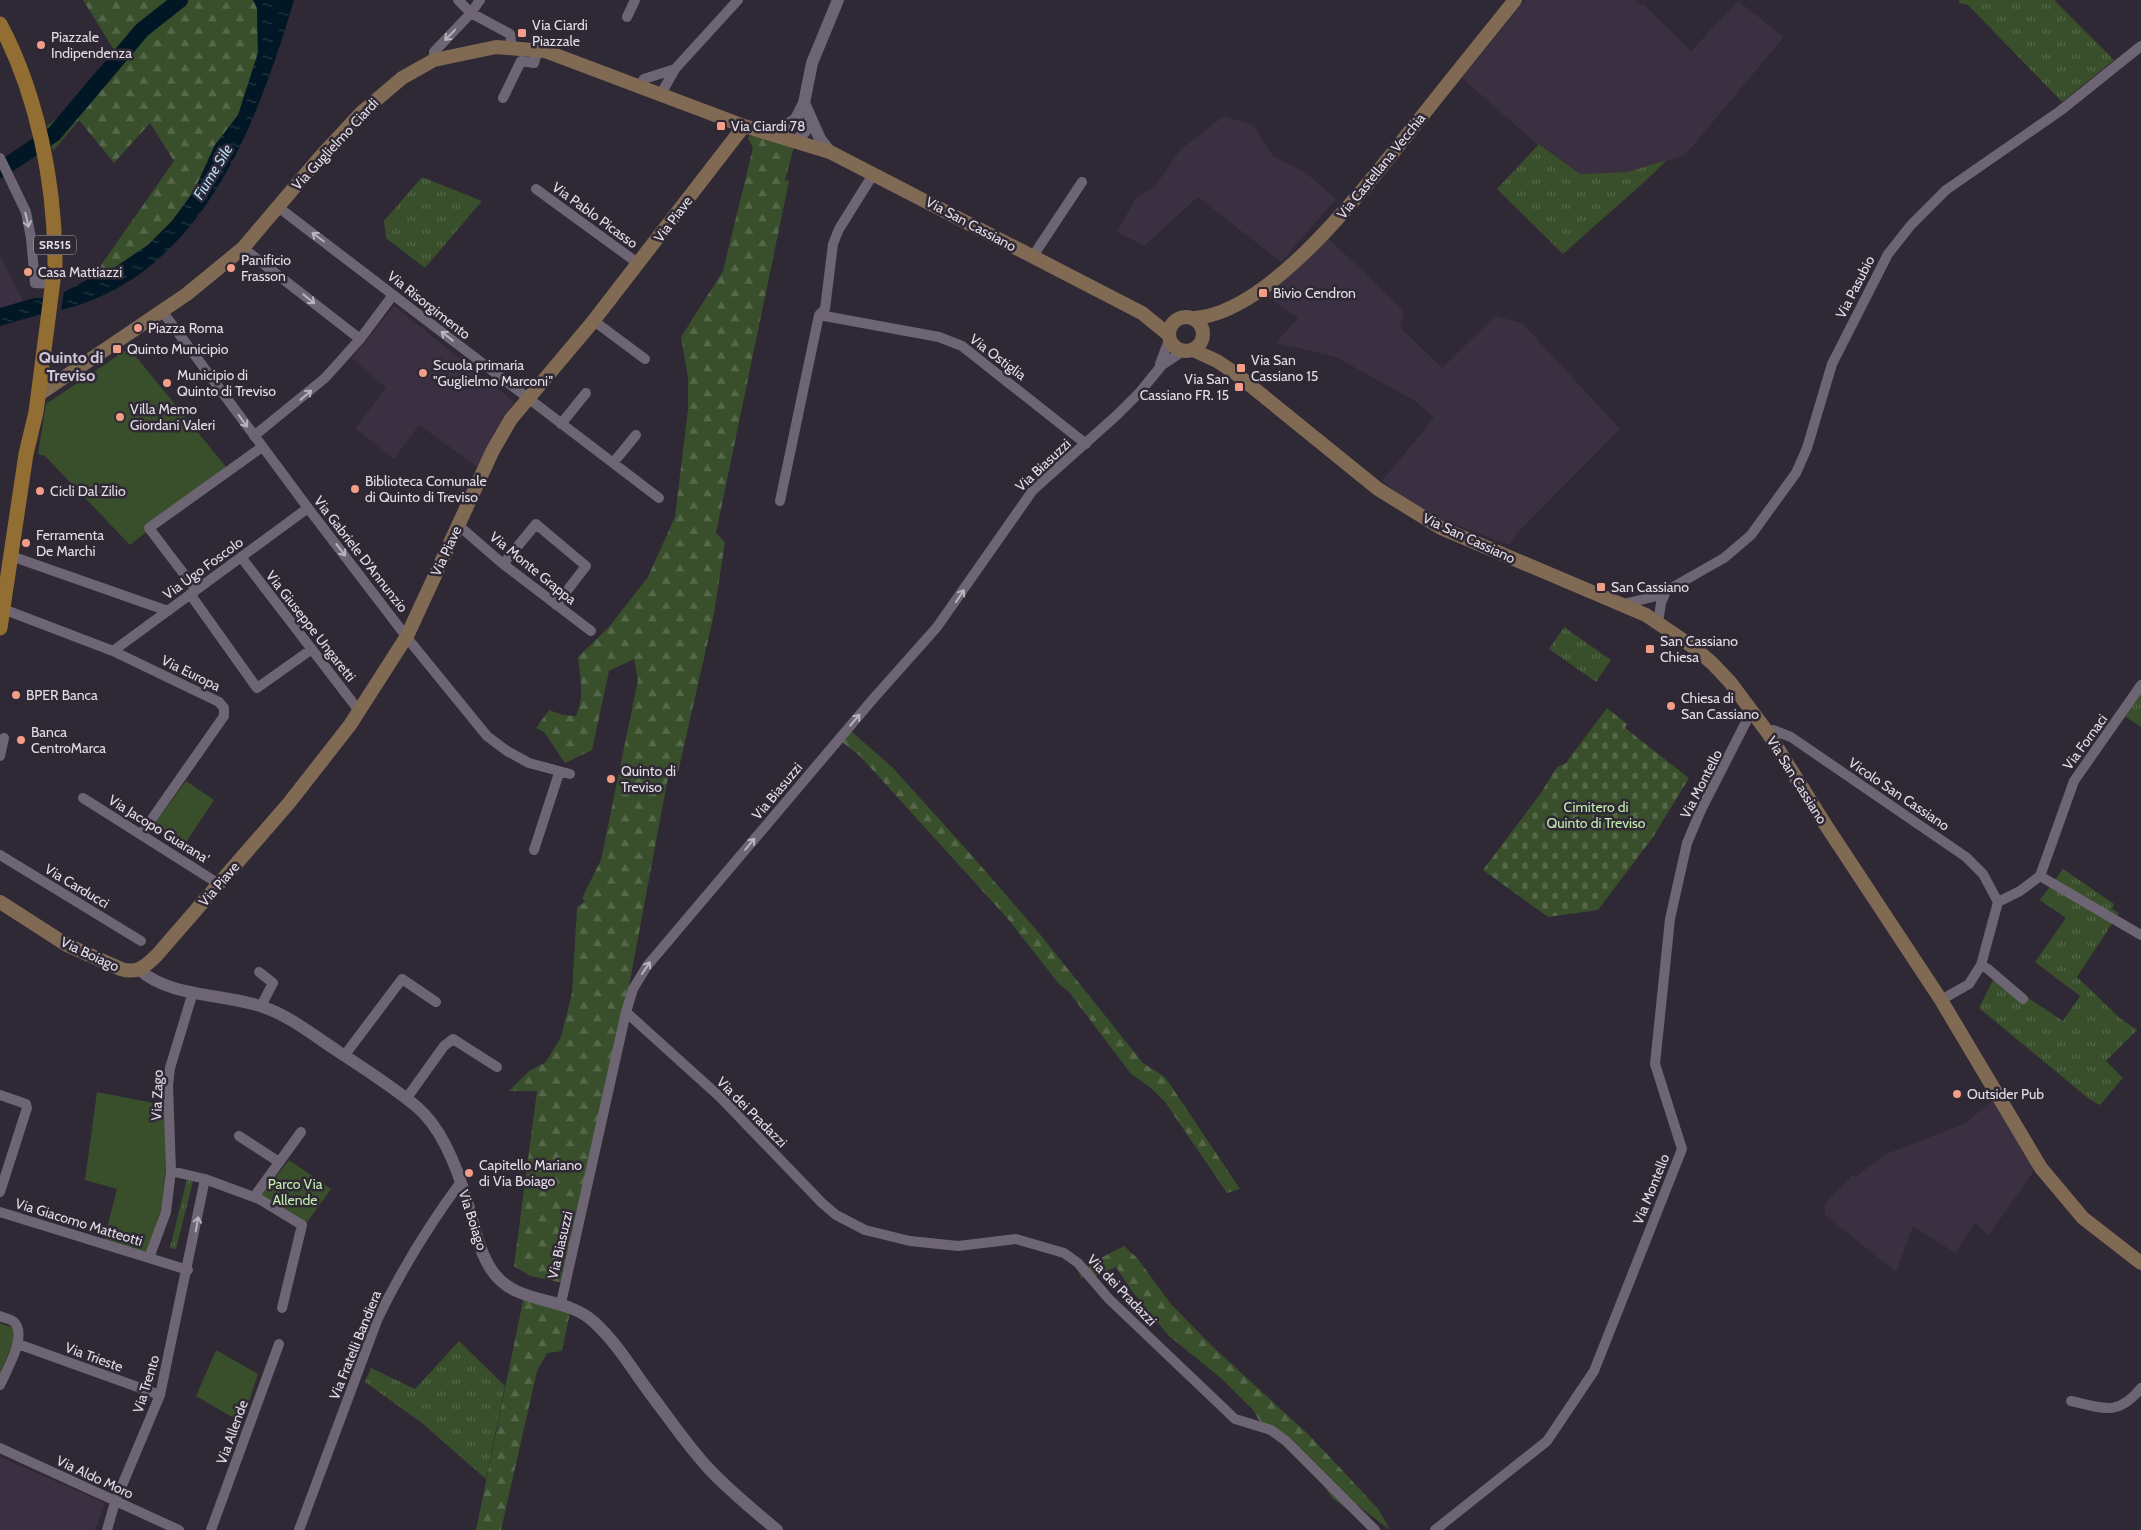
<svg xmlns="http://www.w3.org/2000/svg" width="2141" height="1530" font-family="Cabin,sans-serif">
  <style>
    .built { fill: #3a3042 }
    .grass { fill: url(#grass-tufts) }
    .forest { fill: url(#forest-firs) }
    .cemetery { fill: url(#cemetery-stones) }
    .green { fill: #394f2c }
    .water { fill: url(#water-ripples) }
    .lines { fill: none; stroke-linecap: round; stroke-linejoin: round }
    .river { stroke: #011725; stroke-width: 16 }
    .minor { stroke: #6d6573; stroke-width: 10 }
    .tertiary { stroke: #6d6573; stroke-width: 12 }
    .secondary { stroke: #806a53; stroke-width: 14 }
    .primary { stroke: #936e33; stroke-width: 15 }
    .oneway { stroke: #b9b3bd }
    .poi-dot { fill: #f49e87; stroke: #2f2835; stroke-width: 2 }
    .labels { text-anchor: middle; stroke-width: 5; stroke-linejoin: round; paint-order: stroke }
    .shield { fill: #2f2835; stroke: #aca7b0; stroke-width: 1 }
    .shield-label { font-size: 12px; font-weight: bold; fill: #e2dde5 }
    .poi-label { font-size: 14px; fill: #e2dde5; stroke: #2f2835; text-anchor: start }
    .street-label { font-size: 14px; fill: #e2dde5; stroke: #2f2835 }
    .park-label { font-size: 14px; fill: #c1ecab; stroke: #2f2835 }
    .water-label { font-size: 15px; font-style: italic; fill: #b0dbf6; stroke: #2f2835 }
    .quarter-label { font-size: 16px; font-weight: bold; fill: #d1c8d9; stroke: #2f2835 }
  </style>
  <defs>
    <pattern id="grass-tufts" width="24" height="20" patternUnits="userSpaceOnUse" patternTransform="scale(1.25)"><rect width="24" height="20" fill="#394f2c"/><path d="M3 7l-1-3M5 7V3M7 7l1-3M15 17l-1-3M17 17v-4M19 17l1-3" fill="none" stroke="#55684a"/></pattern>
    <pattern id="forest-firs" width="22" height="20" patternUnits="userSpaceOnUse" patternTransform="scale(1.25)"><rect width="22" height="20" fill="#394f2c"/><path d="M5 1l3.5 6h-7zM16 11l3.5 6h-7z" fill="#55684a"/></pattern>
    <pattern id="cemetery-stones" width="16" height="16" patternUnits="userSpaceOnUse" patternTransform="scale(1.25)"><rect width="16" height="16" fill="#394f2c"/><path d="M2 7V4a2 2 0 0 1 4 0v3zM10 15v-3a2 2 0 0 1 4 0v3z" fill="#55684a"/></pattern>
    <pattern id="water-ripples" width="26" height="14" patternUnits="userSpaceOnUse" patternTransform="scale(1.25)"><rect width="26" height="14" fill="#011725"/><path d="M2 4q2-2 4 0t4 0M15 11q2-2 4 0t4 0" fill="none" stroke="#263844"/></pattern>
  </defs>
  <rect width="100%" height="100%" fill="#2f2835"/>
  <!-- built -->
  <path class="built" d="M 1525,0 L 1635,0 L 1641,5 L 1643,4 L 1691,51 L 1738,1 L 1784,37 L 1685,155 L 1627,172 L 1580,174 L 1540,144 L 1538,145 L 1462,78 Z
    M 1224,116 L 1253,125 L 1273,156 L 1305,172 L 1336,199 L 1281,262 L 1198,197 L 1144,246 L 1117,232 L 1136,198 L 1155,186 L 1181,149 Z
    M 1328,238 L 1404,311 L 1400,327 L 1442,368 L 1495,316 L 1522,323 L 1620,429 L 1517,533 L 1509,545 L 1438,518 L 1414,505 L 1382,481 L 1434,418 L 1415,401 L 1336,357 L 1276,343 L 1298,318 L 1263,294 Z
    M 0,255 L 23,301 L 0,308 Z
    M 394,306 L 514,402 L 479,468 L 419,425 L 394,459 L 355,428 L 386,388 L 352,358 Z
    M 1993,1100 L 2035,1169 L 1989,1235 L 1975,1223 L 1955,1253 L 1913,1226 L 1896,1272 L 1825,1215 L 1825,1204 L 1853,1175 L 1855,1177 L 1886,1154 L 1964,1124 Z
    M 0,1457 L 105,1503 L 95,1530 L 0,1530 Z"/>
  <!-- grass -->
  <path class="grass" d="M 1959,0 L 2054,0 L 2114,60 L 2062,102 L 1968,5 L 1959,3 Z
    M 1539,144 L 1580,174 L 1627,172 L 1667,160 L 1642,184 L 1563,254 L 1497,189 Z
    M 422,177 L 482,201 L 425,268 L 386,238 L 384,221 Z
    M 1564,627 L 1611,660 L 1596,682 L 1549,649 Z
    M 2141,689 L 2141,727 L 2123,715 Z
    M 2063,869 L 2114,904 L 2112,909 L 2119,913 L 2077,977 L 2121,1019 L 2137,1030 L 2106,1061 L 2123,1078 L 2100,1105 L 2089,1099 L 1979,1008 L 1995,976 L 2063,1021 L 2080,996 L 2035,962 L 2066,918 L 2040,900 Z
    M 187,1179 L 193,1181 L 176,1249 L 170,1248 Z
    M 459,1341 L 505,1386 L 486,1479 L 422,1423 L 365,1382 L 371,1368 L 415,1389 Z"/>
  <!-- forest -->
  <path class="forest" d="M 83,0 L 171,0 L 168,7 L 172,11 L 187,0 L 253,0 L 257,8 L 258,53 L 238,115 L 215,145 L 194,191 L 172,221 L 148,245 L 105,274 L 99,268 L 174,161 L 150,123 L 114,163 L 79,120 L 53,151 L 47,126 L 65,111 L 114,50 Z
    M 750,135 L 794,147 L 785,180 L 789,181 L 716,533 L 725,542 L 714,614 L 678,772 L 668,777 L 616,1056 L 564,1283 L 530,1276 L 514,1266 L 537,1091 L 509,1091 L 529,1071 L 546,1062 L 561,1037 L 572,993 L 577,907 L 585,902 L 582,898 L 601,860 L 638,680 L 634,659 L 609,671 L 592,750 L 565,763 L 544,732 L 536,728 L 549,710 L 563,715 L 576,716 C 585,696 580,677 578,657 L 609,627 L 648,577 L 675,517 L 688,409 L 688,378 L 681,337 L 723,271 L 753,148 L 748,138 Z
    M 851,731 L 893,768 L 967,850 L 1039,933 L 1143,1063 L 1165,1077 L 1240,1189 L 1227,1193 L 1165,1102 L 1151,1088 L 1131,1074 L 1069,992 L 1059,984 L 1008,919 L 860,756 L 842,742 Z
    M 1124,1246 L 1138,1259 L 1170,1303 L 1212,1346 L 1309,1435 L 1341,1469 L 1379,1510 L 1390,1530 L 1352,1501 L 1346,1508 L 1332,1498 L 1316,1473 L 1287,1445 L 1267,1434 L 1253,1410 L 1222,1379 L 1169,1336 L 1132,1291 L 1116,1267 L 1094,1277 L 1081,1278 L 1078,1270 Z
    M 525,1291 L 572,1303 L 562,1351 L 547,1353 L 537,1371 L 501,1530 L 476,1530 Z"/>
  <!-- cemetery -->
  <path class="cemetery" d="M 1607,708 L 1627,724 L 1625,728 L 1689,778 L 1653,837 L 1598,910 L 1548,917 L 1483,870 L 1541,793 L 1557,767 L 1565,764 Z"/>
  <!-- green -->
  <path class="green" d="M 129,348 L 227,468 L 130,545 L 45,456 L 38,454 L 46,404 Z
    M 186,781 L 214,800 L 185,844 L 155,823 Z
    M 97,1092 L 164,1105 L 166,1165 L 162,1206 L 148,1254 L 104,1240 L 117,1189 L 85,1180 Z
    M 289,1160 L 331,1189 L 305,1225 L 260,1197 Z
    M 0,1323 L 19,1330 L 0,1373 Z
    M 216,1350 L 258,1374 L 242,1423 L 196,1396 Z"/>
  <!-- water -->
  <path class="water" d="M 171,0 L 187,0 L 172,11 L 168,7 Z
    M 253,0 L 294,0 C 257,124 202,276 61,310 L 64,292 L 85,281 L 102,269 L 105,274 L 148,245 L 172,221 L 194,191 L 215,145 L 238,115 L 258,53 L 257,8 Z
    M 34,298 L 44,298 L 41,314 L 0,326 L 0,308 Z"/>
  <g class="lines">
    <!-- river -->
    <path class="river" d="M 0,170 L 54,134 L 142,30 L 180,0"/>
    <!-- minor -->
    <path class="minor" d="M 458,0 L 471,13 L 510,34 L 512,47
      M 627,17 L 635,0
      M 434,60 L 434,52 L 471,13 L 480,0
      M 639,85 L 644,79 L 675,69
      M 661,94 L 675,69 L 738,0
      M 503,98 L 521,61 L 534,63 L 538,50
      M 0,158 L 26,212 L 31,238 L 35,283 L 52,284
      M 536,189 L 639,264
      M 278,207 L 659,498
      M 243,248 L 360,339
      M 1033,256 L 1082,182
      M 162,311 L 308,508 L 412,644 L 487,736 L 507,751 L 529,763 L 570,774
      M 819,315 L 939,337 L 962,346 L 1086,444
      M 594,321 L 645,359
      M 1160,364 L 1169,340
      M 561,424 L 586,393
      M 254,436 L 325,378 L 360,339 L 393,295
      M 613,463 L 636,435
      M 780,501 L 819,315 L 825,309 L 833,244 L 839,229 L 874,173
      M 458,525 L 503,564 L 591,631
      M 11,556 L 168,611
      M 241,557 L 360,712
      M 503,564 L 536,524 L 586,566 L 556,605
      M 196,590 L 149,528 L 262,447
      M 190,594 L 257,688 L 312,649
      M 1623,604 L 1653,597 L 1666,591 L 1724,558 L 1751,535 L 1796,473 L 1807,448 L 1832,364 L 1888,254 L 1911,225 L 1946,190 L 2060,111 L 2141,46
      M 3,609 L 113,651 L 219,702 L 224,708 L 224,716 L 142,833
      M 1658,623 L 1661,603 L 1666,591
      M 113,651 L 308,508
      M 1768,733 L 1773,730 L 1791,737 L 1966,857 L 1983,874 L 1998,902
      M 0,756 L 4,738
      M 83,798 L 219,884
      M 534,850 L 559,773
      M 0,855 L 141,941
      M 2040,876 L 2074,781 L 2141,685
      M 1981,965 L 1988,969 L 2023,999
      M 259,972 L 273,983 L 261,1006
      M 1941,1000 L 1969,984 L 1981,965 L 1998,902 L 2020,891 L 2040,876 L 2141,935
      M 626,1012 L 720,1097 L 822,1203 L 836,1215 L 865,1230 L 910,1241 L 958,1246 L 1016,1239 L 1064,1253 L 1078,1263 L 1109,1299 L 1235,1419 L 1271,1430 L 1286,1441 L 1375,1530
      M 344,1056 L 402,979 L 436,1002
      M 0,1095 L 26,1104 L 27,1108 L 0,1192
      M 406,1099 L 444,1046 L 453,1039 L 497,1067
      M 239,1136 L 279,1162
      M 171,1171 L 205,1179 L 259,1199 L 302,1225 L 282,1308
      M 254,1197 L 301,1132
      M 0,1212 L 188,1270
      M 149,1258 L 166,1212 L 171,1171 L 168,1086 L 170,1068 L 193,992
      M 561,1303 L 626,1012 L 633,989 L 647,966 L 873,699 L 937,627 L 1033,490 L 1117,415 L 1140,392 L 1162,365 L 1183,351
      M 0,1316 C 4,1318 11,1319 14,1322 C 28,1335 6,1371 0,1385
      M 18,1344 L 160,1395
      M 2071,1401 C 2102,1408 2118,1417 2141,1388
      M 0,1448 L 179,1530
      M 107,1530 L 115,1502 L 160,1395 L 205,1179
      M 211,1530 L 279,1344
      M 299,1530 L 378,1318 C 401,1271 429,1225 460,1183
      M 1435,1530 L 1547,1441 L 1594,1371 L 1682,1149 L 1655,1064 L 1670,919 L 1687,843 L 1701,810 L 1748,718 L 1754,714"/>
    <!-- tertiary -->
    <path class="tertiary" d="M 804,103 L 820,139 L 830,152
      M 773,134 L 796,119 L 804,103 L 812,63 L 838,0
      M 796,142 L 805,131 L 810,120
      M 140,970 C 168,997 228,994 263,1007 C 290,1016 313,1035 336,1050 C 363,1068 392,1086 417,1107 C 443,1129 459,1173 468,1205 C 475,1227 479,1253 493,1272 C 517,1306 565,1295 594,1322 C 618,1344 633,1371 652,1396 C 671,1421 689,1448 710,1470 C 731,1492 754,1511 777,1530"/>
    <!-- secondary -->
    <path class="secondary" d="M1169 334a17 17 0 1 1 34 0a17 17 0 1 1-34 0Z
      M 1194,318 C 1272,313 1369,182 1415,125 C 1448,83 1482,41 1515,0
      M 1193,350 L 1217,361 L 1235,373 L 1378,489 L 1441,528 L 1646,615 L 1696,649 L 1713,664 L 1730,682 L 1768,733 L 1825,824 L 1941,1000 L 2041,1168 L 2083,1218 L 2141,1263
      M 38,395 L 187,294 L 243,248 L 321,156 L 362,112 L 402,78 L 434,60 L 496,47 L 545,51 L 744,126 L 830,152 L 1142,313 L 1169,335
      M 0,902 L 67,945 L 121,969 C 137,974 145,967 157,955 L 289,803 L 350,725 L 407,636 L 493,450 L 511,419 L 591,324 L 744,126"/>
    <!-- primary -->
    <path class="primary" d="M 0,24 C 38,96 55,184 55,265 L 36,412 L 26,454 L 0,628"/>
  </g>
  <!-- one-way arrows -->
  <defs><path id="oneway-shaft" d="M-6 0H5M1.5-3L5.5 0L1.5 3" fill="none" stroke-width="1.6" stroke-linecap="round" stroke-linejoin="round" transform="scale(1.25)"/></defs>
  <g class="oneway">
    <use href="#oneway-shaft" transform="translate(450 35) rotate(134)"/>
    <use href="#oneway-shaft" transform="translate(27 220) rotate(77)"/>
    <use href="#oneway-shaft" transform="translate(318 237) rotate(-143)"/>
    <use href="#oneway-shaft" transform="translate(309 299) rotate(39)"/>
    <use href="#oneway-shaft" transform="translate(447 336) rotate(-142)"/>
    <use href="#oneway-shaft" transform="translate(306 395) rotate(-41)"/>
    <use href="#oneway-shaft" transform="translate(243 421) rotate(54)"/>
    <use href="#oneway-shaft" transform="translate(341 550) rotate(52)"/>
    <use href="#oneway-shaft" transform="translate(960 596) rotate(-56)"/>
    <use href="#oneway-shaft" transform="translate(855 720) rotate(-50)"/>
    <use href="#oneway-shaft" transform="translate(750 844) rotate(-50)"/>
    <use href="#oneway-shaft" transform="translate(646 968) rotate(-56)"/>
    <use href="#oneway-shaft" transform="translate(197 1224) rotate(-80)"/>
  </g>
  <!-- markers -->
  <g class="poi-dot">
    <rect x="517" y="28" width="10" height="10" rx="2.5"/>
    <circle cx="41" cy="45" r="5"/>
    <rect x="716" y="121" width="10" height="10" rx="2.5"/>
    <circle cx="231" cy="268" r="5"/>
    <circle cx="28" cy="272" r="5"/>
    <rect x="1258" y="288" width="10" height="10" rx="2.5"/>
    <circle cx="138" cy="328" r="5"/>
    <rect x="112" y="344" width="10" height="10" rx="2.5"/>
    <rect x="1236" y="363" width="10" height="10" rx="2.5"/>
    <circle cx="423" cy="373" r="5"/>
    <circle cx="167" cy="383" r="5"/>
    <rect x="1234" y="382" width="10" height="10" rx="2.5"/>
    <circle cx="120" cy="417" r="5"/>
    <circle cx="355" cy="489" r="5"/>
    <circle cx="40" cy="491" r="5"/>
    <circle cx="26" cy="543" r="5"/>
    <rect x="1596" y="582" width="10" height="10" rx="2.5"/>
    <rect x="1645" y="644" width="10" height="10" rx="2.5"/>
    <circle cx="16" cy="695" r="5"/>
    <circle cx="1671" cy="706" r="5"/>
    <circle cx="21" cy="740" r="5"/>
    <circle cx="611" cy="779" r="5"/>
    <circle cx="1957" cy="1094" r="5"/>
    <circle cx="469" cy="1173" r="5"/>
  </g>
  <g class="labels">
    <!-- shield labels -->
    <rect class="shield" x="34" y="235.5" width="42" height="19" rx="4"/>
    <g class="shield-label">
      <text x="55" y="249">SR515</text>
    </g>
    <!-- poi labels -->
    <g class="poi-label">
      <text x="532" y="30">Via Ciardi<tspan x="532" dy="16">Piazzale</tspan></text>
      <text x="51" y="42">Piazzale<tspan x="51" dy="16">Indipendenza</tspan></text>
      <text x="731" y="131">Via Ciardi 78</text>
      <text x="241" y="265">Panificio<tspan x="241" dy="16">Frasson</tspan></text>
      <text x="38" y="277">Casa Mattiazzi</text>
      <text x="1273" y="298">Bivio Cendron</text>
      <text x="148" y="333">Piazza Roma</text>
      <text x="127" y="354">Quinto Municipio</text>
      <text x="1251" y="365">Via San<tspan x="1251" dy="16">Cassiano 15</tspan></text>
      <text x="433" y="370">Scuola primaria<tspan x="433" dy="16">"Guglielmo Marconi"</tspan></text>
      <text x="177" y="380">Municipio di<tspan x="177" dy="16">Quinto di Treviso</tspan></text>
      <text x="1229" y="384" text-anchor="end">Via San<tspan x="1229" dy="16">Cassiano FR. 15</tspan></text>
      <text x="130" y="414">Villa Memo<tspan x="130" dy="16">Giordani Valeri</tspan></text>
      <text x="365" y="486">Biblioteca Comunale<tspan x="365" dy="16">di Quinto di Treviso</tspan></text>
      <text x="50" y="496">Cicli Dal Zilio</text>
      <text x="36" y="540">Ferramenta<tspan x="36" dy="16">De Marchi</tspan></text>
      <text x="1611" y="592">San Cassiano</text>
      <text x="1660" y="646">San Cassiano<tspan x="1660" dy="16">Chiesa</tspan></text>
      <text x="26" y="700">BPER Banca</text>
      <text x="1681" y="703">Chiesa di<tspan x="1681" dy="16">San Cassiano</tspan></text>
      <text x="31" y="737">Banca<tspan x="31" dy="16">CentroMarca</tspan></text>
      <text x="621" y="776">Quinto di<tspan x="621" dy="16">Treviso</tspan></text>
      <text x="1967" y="1099">Outsider Pub</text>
      <text x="479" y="1170">Capitello Mariano<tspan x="479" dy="16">di Via Boiago</tspan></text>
    </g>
    <!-- street labels -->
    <g class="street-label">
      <text transform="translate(335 144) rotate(-47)" y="5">Via Guglielmo Ciardi</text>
      <text transform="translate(1381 166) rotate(-51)" y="5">Via Castellana Vecchia</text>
      <text transform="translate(595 215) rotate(36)" y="5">Via Pablo Picasso</text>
      <text transform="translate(673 219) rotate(-53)" y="5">Via Piave</text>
      <text transform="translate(971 224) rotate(28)" y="5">Via San Cassiano</text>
      <text transform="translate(1855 287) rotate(-63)" y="5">Via Pasubio</text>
      <text transform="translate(429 305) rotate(38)" y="5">Via Risorgimento</text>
      <text transform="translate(998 357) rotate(37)" y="5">Via Ostiglia</text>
      <text transform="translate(1043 465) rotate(-43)" y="5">Via Biasuzzi</text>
      <text transform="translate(1469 538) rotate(25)" y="5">Via San Cassiano</text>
      <text transform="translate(446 551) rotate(-65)" y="5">Via Piave</text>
      <text transform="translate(361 554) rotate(52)" y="5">Via Gabriele D'Annunzio</text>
      <text transform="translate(203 568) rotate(-36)" y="5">Via Ugo Foscolo</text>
      <text transform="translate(533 568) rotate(39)" y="5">Via Monte Grappa</text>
      <text transform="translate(311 626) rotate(52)" y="5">Via Giuseppe Ungaretti</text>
      <text transform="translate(191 673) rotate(26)" y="5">Via Europa</text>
      <text transform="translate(2085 742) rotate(-54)" y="5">Via Fornaci</text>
      <text transform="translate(1797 780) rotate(58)" y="5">Via San Cassiano</text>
      <text transform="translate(1701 784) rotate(-63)" y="5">Via Montello</text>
      <text transform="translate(777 791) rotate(-50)" y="5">Via Biasuzzi</text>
      <text transform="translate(1899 794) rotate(34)" y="5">Vicolo San Cassiano</text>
      <text transform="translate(159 829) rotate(32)" y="5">Via Jacopo Guarana'</text>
      <text transform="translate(219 884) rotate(-49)" y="5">Via Piave</text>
      <text transform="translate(77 886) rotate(31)" y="5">Via Carducci</text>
      <text transform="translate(90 954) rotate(25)" y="5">Via Boiago</text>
      <text transform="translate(157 1095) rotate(-88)" y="5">Via Zago</text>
      <text transform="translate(752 1112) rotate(45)" y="5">Via dei Pradazzi</text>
      <text transform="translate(1651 1189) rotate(-68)" y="5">Via Montello</text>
      <text transform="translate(473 1220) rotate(72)" y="5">Via Boiago</text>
      <text transform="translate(79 1222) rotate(17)" y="5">Via Giacomo Matteotti</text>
      <text transform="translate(560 1245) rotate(-77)" y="5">Via Biasuzzi</text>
      <text transform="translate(1122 1290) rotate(46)" y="5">Via dei Pradazzi</text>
      <text transform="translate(355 1345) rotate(-68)" y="5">Via Fratelli Bandiera</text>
      <text transform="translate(94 1357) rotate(20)" y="5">Via Trieste</text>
      <text transform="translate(146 1384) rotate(-73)" y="5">Via Trento</text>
      <text transform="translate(232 1432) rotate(-70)" y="5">Via Allende</text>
      <text transform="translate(95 1477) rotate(25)" y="5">Via Aldo Moro</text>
    </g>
    <!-- park labels -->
    <g class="park-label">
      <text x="1596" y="812">Cimitero di<tspan x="1596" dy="16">Quinto di Treviso</tspan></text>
      <text x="295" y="1189">Parco Via<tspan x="295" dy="16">Allende</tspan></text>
    </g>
    <!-- water labels -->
    <g class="water-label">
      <text transform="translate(213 172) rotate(-59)" y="5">Fiume Sile</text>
    </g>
    <!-- quarter labels -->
    <g class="quarter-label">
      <text x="71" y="363">Quinto di<tspan x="71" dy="18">Treviso</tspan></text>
    </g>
  </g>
</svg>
